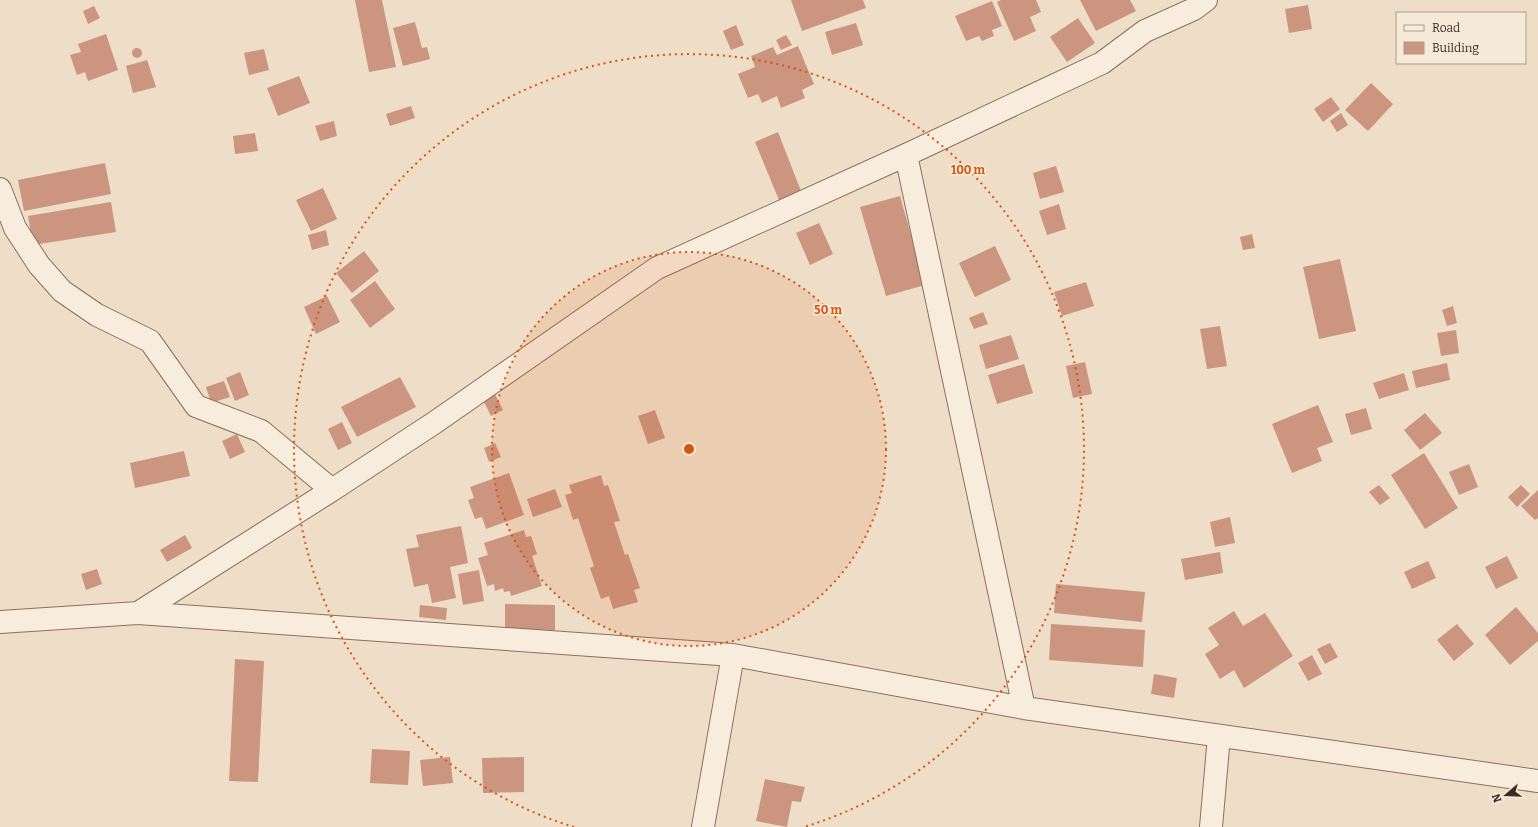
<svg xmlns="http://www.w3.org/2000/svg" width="1538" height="827" font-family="Bitter,serif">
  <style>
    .building { fill: #cb957f }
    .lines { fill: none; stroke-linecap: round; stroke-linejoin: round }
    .street-casing { stroke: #8a705d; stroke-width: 24 }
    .street { stroke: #f8ecdc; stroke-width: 22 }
    .ring { fill: none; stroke: #d7540e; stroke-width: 2; stroke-dasharray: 2 4 }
    .centre { fill: #d7540e; stroke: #f5e9d8; stroke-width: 2 }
    .ring-label { font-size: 12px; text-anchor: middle; font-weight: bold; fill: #d7540e; stroke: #f5e9d8; stroke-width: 3; stroke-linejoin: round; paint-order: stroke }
  </style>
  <rect width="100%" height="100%" fill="#eedec8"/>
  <!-- building -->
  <path class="building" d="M 355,0 L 382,0 L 396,67 L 369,72 Z
    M 791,0 L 863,0 L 866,8 L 802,31 Z
    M 1001,0 L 1036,0 L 1041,12 L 1030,17 L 1036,31 L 1014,41 L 997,2 Z
    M 1080,0 L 1130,0 L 1136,11 L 1096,31 Z
    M 992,1 L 1002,26 L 992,30 L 994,36 L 982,41 L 979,36 L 966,41 L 955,16 Z
    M 1308,5 L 1312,29 L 1289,33 L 1285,9 Z
    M 94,6 L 100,18 L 88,24 L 83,11 Z
    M 1078,18 L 1095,43 L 1067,62 L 1050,37 Z
    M 415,22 L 422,48 L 427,47 L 430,59 L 403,66 L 393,28 Z
    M 856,23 L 863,45 L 832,55 L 825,32 Z
    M 736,25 L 744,45 L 731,50 L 723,31 Z
    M 106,34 L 118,70 L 88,81 L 85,72 L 77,75 L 70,55 L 81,52 L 78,44 Z
    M 786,35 L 792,45 L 781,50 L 776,40 Z
    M 798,46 L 814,84 L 802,90 L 805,98 L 781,108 L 777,96 L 762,103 L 758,94 L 748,98 L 738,74 L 755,67 L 751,56 L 773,47 L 777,55 Z
    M132 53a5 5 0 1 1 10 0a5 5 0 1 1-10 0Z
    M 264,49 L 269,70 L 249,75 L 244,53 Z
    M 147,60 L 156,87 L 133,93 L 126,66 Z
    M 299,76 L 310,103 L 278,116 L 267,88 Z
    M 1371,83 L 1393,104 L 1368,131 L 1345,110 Z
    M 1331,97 L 1340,109 L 1323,122 L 1314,109 Z
    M 411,106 L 415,118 L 390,126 L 386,114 Z
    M 1341,113 L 1348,125 L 1337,132 L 1330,121 Z
    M 334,121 L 337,136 L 320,141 L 315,126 Z
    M 778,132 L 801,191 L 779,200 L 755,142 Z
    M 255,133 L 258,151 L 235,154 L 233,136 Z
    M 105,163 L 111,194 L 24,211 L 18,180 Z
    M 1056,166 L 1064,192 L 1040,199 L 1033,173 Z
    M 323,188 L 337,219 L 311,231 L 296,200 Z
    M 900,196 L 925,285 L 886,296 L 860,207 Z
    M 111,202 L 116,232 L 33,245 L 28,216 Z
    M 1059,204 L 1066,229 L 1047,235 L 1039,211 Z
    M 819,223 L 833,254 L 810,265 L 796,233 Z
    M 326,230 L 329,245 L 312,250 L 308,235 Z
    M 1252,234 L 1255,248 L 1243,250 L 1240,237 Z
    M 995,246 L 1011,280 L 975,297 L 959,263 Z
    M 364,251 L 379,271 L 352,293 L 336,273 Z
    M 1340,259 L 1356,331 L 1319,339 L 1303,267 Z
    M 375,281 L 395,309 L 370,328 L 350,300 Z
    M 1086,282 L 1094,306 L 1062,316 L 1054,292 Z
    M 327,296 L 340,322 L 316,334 L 304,307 Z
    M 1453,306 L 1457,323 L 1447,326 L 1442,310 Z
    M 983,312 L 988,324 L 974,329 L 969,318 Z
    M 1220,326 L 1227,366 L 1207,369 L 1200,329 Z
    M 1456,330 L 1459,353 L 1441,356 L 1437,333 Z
    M 1011,335 L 1019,359 L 986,369 L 979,345 Z
    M 1085,362 L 1092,394 L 1073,398 L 1066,366 Z
    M 1447,363 L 1450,380 L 1416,388 L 1412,371 Z
    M 1024,364 L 1033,393 L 997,404 L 988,375 Z
    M 240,372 L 249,395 L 235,401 L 226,378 Z
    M 1404,373 L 1409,390 L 1379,399 L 1373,383 Z
    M 400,377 L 416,407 L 357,437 L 341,407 Z
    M 224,381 L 230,397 L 211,403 L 206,387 Z
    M 495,394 L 503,410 L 491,416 L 483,400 Z
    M 1318,405 L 1333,442 L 1317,448 L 1322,461 L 1292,473 L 1272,424 Z
    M 1366,408 L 1372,429 L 1351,435 L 1345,414 Z
    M 655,410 L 665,438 L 648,444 L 638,416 Z
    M 1425,413 L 1442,433 L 1420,450 L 1404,430 Z
    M 342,422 L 352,443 L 338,450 L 328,429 Z
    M 237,434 L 245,452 L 230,459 L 222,441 Z
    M 495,443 L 501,457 L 489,462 L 484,448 Z
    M 184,451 L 190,476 L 135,488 L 130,463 Z
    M 1424,453 L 1458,508 L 1425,529 L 1391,475 Z
    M 1469,464 L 1478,487 L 1459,495 L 1449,472 Z
    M 509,473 L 524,515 L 486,529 L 482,517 L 475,519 L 468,500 L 474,498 L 470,487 Z
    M 601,475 L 604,486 L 608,485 L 620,521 L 614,522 L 625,555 L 628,554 L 640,588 L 634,590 L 638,602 L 613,609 L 609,596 L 601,599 L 590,568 L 594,566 L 578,518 L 573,520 L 565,495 L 572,493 L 569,485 Z
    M 1379,485 L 1390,498 L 1380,505 L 1369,492 Z
    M 1521,485 L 1530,494 L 1517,507 L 1508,497 Z
    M 555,489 L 562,507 L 533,517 L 527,499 Z
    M 1538,490 L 1538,518 L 1535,520 L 1521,506 Z
    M 1230,517 L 1235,543 L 1215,547 L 1210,522 Z
    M 461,526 L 468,563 L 450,567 L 456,598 L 432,603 L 428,584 L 414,587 L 406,549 L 419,547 L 416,535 Z
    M 524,530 L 526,537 L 531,536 L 537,554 L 532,556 L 542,586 L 511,596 L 510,591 L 504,592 L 503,588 L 495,591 L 494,584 L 487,586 L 478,558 L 488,555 L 484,543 Z
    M 185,535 L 192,548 L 167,562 L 160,550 Z
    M 1220,552 L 1223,573 L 1185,580 L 1181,559 Z
    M 1507,556 L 1518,578 L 1496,589 L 1485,567 Z
    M 1428,561 L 1436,578 L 1412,589 L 1404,572 Z
    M 97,569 L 102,584 L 86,590 L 81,574 Z
    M 479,570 L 484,601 L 463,605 L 458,574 Z
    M 1056,584 L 1145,592 L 1142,622 L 1054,613 Z
    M 505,604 L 555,605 L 555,630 L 505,630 Z
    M 420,605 L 447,608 L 446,620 L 419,617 Z
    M 1516,607 L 1538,633 L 1538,641 L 1510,665 L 1485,635 Z
    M 1234,611 L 1243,626 L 1265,613 L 1293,656 L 1244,688 L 1234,670 L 1220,679 L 1205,654 L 1219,645 L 1208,628 Z
    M 1051,624 L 1145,630 L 1143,667 L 1049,660 Z
    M 1457,624 L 1474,644 L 1454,661 L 1437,640 Z
    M 1330,643 L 1338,657 L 1325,664 L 1317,649 Z
    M 1312,655 L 1322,674 L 1308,681 L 1298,663 Z
    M 235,659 L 264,661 L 258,782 L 229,781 Z
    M 1154,674 L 1177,678 L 1174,698 L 1151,694 Z
    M 372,749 L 410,751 L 408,785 L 370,783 Z
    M 450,757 L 453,783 L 423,786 L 420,760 Z
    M 524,757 L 524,792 L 483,793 L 482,758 Z
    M 765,779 L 805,787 L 801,802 L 792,801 L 787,827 L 756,821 Z"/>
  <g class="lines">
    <defs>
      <path id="street" d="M 906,155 L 1024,708
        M 0,189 L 15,228 L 39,265 L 62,291 L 97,315 L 150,341 L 196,406 L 261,431 L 332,490 L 138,613
        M 332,490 L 434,423 L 657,268 L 906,155 L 1102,63 L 1145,31 L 1194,9 L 1206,0
        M 0,622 L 138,613 L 733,655 L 1024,708 L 1538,781
        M 703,827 L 733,655
        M 1211,827 L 1219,736"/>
    </defs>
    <!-- street casing -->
    <use href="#street" class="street-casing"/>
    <!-- street -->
    <use href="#street" class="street"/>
  </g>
  <!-- distance rings -->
  <circle cx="689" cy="449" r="197" fill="#d7540e" fill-opacity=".12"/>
  <g class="ring">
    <circle cx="689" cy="449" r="197"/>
    <path d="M574 827A395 395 0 1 1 804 827"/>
  </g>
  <circle cx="689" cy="449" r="6" class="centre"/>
  <g class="ring-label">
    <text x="968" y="174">100 m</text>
    <text x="828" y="314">50 m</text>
  </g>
  <!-- legend -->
  <rect x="1396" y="12" width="130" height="52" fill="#f5e9d8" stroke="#ab9d8f"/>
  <rect x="1404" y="25" width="20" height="6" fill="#f8ecdc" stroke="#ab9d8f"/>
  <text x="1432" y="32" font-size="12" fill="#3b2a21">Road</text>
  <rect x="1404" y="42" width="20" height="12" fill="#cb957f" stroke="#ab9d8f"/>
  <text x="1432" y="52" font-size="12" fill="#3b2a21">Building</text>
  <!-- north arrow -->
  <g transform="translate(1506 795) rotate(251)" stroke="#f5e9d8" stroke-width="3" paint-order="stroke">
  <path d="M0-3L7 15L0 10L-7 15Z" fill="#3b2a21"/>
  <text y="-6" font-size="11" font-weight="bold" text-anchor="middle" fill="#3b2a21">N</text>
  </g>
</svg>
